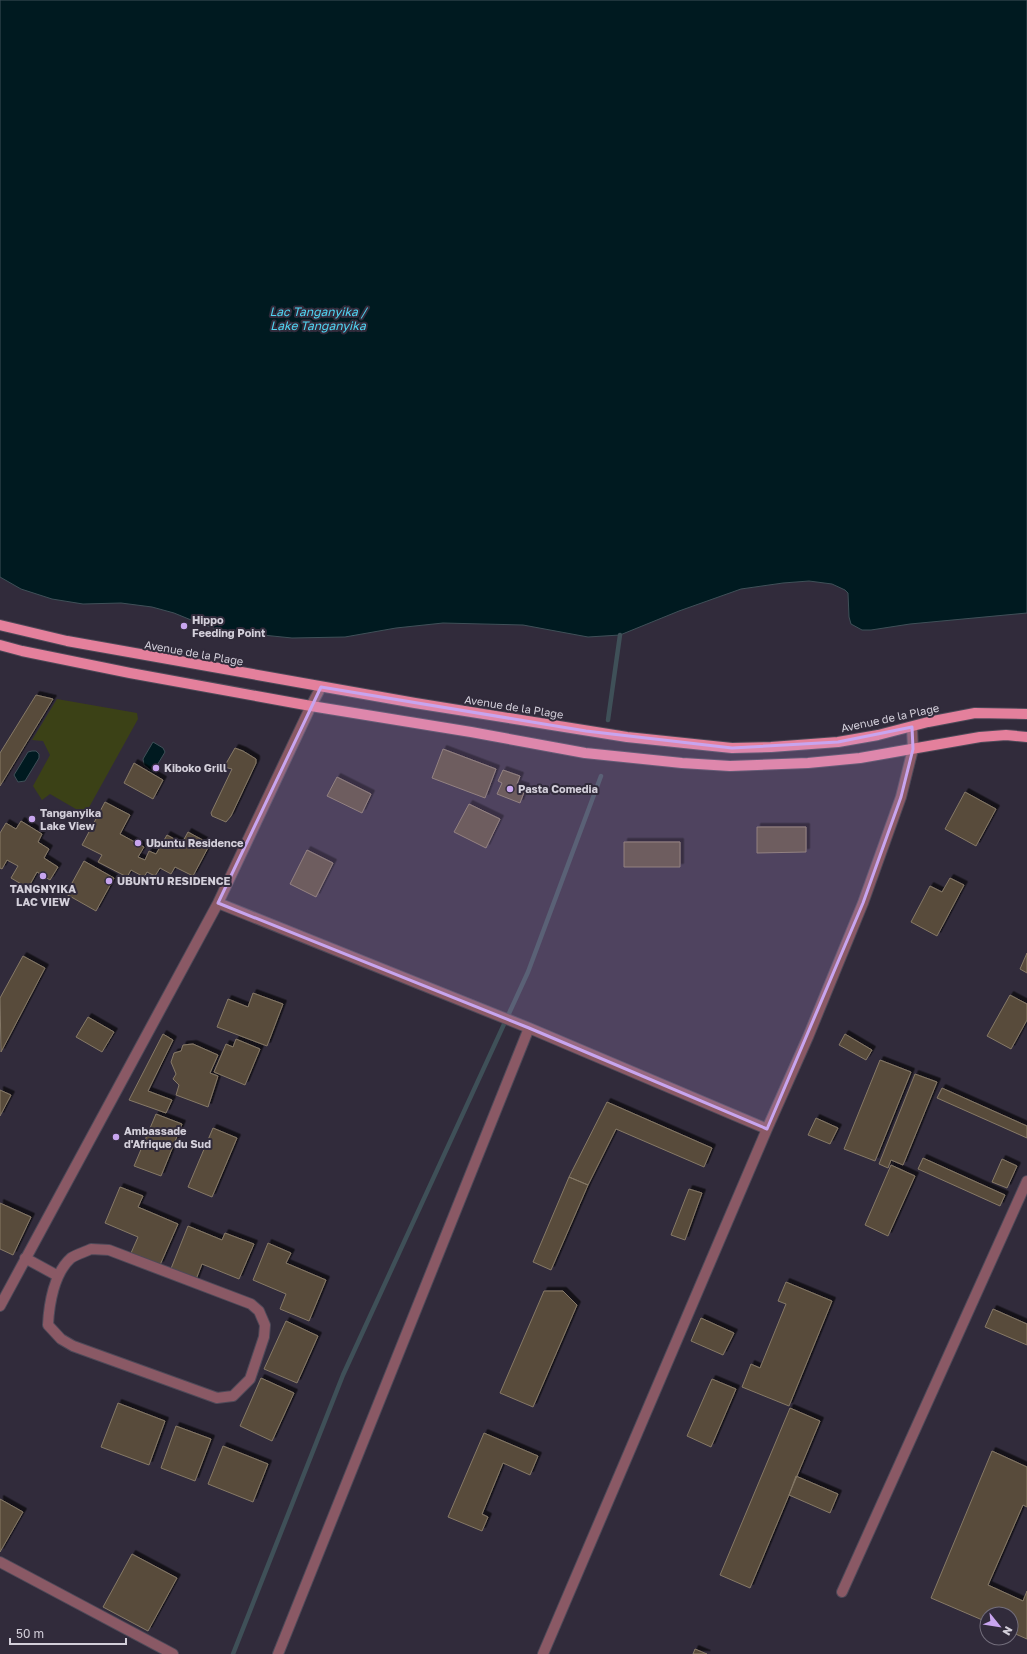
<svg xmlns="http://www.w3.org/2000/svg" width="1027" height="1654" font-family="'Golos Text',sans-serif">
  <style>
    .green { fill: #3b4116 }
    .water { fill: #001a20; stroke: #3f5058 }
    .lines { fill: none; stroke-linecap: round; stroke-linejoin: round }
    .stream { stroke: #3f5058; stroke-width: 4.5 }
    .building { fill: #584c3b; stroke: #867967; filter: url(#shadow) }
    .minor-casing { stroke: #4e4958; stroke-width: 12 }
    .major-casing { stroke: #4e4958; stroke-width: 12 }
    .minor { stroke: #8a5965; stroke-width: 10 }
    .major { stroke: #e4809c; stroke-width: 10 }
    .marked { fill: #c8a5ef; fill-opacity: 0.2; stroke: #c8a5ef; stroke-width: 3; stroke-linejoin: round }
    .poi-dot { fill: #c8a5ef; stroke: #312b3b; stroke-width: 1.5 }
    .labels { text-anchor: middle; stroke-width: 4; stroke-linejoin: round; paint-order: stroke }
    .poi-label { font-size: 11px; font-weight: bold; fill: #d3cfda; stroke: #312b3b; text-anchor: start }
    .street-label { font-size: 11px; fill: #d3cfda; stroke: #312b3b }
    .water-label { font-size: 12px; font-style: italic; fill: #51d4f2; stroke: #312b3b }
  </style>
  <defs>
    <filter id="shadow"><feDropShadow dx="3.5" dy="-3.5" stdDeviation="0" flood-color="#0009"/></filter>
  </defs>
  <rect width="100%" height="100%" fill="#312b3b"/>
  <!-- green -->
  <path class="green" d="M 57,699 L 137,713 L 138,719 L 87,811 L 81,812 L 50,794 L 42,800 L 33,786 L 50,755 L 43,741 L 32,740 Z"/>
  <!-- water -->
  <path class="water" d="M 0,0 L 1027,0 L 1027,613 L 910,624 L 871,630 L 862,630 L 851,624 L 849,617 L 848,593 L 845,590 L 832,584 L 809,581 L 783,583 L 741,589 L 679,611 L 620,635 L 588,637 L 523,625 L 443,623 L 396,628 L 345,637 L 292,638 L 223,631 L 201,624 L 174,613 L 152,607 L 121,603 L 83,604 L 52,599 L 21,589 L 0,577 Z
    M 153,742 L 163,748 L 165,752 L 153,772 L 144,765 L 143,759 Z
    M 32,751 L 36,751 L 39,754 L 39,758 L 25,781 L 18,782 L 14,775 L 28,752 Z"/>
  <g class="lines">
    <!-- stream -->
    <path class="stream" d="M 608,720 L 620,635
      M 233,1654 L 343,1375 L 528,972 L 601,776"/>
  </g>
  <!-- building -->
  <path class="building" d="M 36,695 L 53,699 L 0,786 L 0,753 Z
    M 235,748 L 243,751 L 256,759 L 256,763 L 231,816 L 226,822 L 212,816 L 211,813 L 232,769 L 224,767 Z
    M 443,749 L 496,769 L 485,798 L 432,778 Z
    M 134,763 L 163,780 L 153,799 L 124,783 Z
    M 503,770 L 520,776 L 517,784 L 526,787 L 520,803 L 497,794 L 502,783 L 498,781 Z
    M 337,777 L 371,794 L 362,813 L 327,796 Z
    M 965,792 L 996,809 L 976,846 L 945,829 Z
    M 105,802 L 130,815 L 120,834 L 144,847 L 138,857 L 145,860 L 149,851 L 156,854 L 167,835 L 182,843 L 188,832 L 210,844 L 193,876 L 175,867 L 171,874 L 160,868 L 155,876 L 147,872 L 144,877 L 131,870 L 127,877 L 98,862 L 102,855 L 82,845 Z
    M 469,804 L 500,819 L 486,848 L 454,832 Z
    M 21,821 L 42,834 L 38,842 L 49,849 L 44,858 L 58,867 L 50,880 L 37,872 L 28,888 L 11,878 L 18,866 L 7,860 L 2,869 L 0,868 L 0,833 L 6,823 L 16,829 Z
    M 757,827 L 806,827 L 806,852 L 757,853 Z
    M 624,842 L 680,842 L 680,867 L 624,867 Z
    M 307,850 L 333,863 L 316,897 L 290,884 Z
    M 84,861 L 114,878 L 96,911 L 66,894 Z
    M 950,878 L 964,885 L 937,936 L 911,922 L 930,886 L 942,892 Z
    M 1027,953 L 1027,973 L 1020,969 Z
    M 23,956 L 45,968 L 1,1052 L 0,998 Z
    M 253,993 L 283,1004 L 267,1046 L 217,1027 L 228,999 L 248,1007 Z
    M 1010,995 L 1027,1004 L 1027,1020 L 1011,1049 L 987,1036 Z
    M 88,1017 L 114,1032 L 102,1052 L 76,1037 Z
    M 163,1034 L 173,1040 L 148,1091 L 172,1100 L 166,1113 L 129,1100 Z
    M 845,1034 L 872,1050 L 866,1060 L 839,1045 Z
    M 236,1039 L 260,1049 L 245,1085 L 214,1072 L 226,1044 L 233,1047 Z
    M 193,1044 L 218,1055 L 210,1073 L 218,1076 L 208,1107 L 176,1095 L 179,1085 L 173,1079 L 176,1074 L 171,1062 L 174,1053 L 181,1051 L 183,1045 Z
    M 880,1060 L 911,1072 L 875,1161 L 844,1149 Z
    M 915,1074 L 937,1082 L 903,1165 L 891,1160 L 888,1168 L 879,1164 Z
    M 942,1088 L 1027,1126 L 1027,1138 L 937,1098 Z
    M 0,1090 L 11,1095 L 0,1116 Z
    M 607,1102 L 712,1148 L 704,1167 L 616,1129 L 588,1185 L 569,1177 Z
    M 156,1114 L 182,1124 L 161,1176 L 134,1166 Z
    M 816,1118 L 838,1128 L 830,1144 L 808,1135 Z
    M 213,1128 L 237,1138 L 212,1197 L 188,1187 Z
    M 923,1158 L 1005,1195 L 1000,1206 L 918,1169 Z
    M 1002,1159 L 1017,1166 L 1007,1188 L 992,1182 Z
    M 891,1165 L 915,1176 L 888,1236 L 865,1225 Z
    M 569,1177 L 588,1185 L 551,1270 L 533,1262 Z
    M 120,1187 L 143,1196 L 138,1207 L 178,1224 L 160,1265 L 131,1253 L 138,1237 L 105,1223 Z
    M 689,1189 L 702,1193 L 685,1240 L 671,1235 Z
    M 0,1203 L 31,1217 L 13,1255 L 0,1249 Z
    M 188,1226 L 222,1240 L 225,1233 L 254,1244 L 239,1279 L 202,1264 L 195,1282 L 170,1271 Z
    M 268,1243 L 291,1253 L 286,1263 L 326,1280 L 309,1321 L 280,1309 L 286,1294 L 253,1280 Z
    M 786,1282 L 832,1301 L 789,1406 L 742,1387 L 751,1364 L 760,1368 L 786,1304 L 778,1301 Z
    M 544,1291 L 563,1291 L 577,1305 L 533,1407 L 500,1393 Z
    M 993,1309 L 1027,1324 L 1027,1345 L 985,1327 Z
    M 701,1318 L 734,1333 L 723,1355 L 691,1341 Z
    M 286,1321 L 318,1336 L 297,1383 L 264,1369 Z
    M 261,1378 L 294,1393 L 272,1441 L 240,1426 Z
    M 712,1379 L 736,1389 L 711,1447 L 687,1436 Z
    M 118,1403 L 165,1421 L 149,1465 L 101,1447 Z
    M 790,1408 L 820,1421 L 750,1588 L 720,1575 Z
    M 176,1426 L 211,1439 L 195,1481 L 161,1468 Z
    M 484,1433 L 538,1456 L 530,1475 L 503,1463 L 482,1514 L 488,1517 L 482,1531 L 448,1517 Z
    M 223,1446 L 268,1464 L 253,1502 L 208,1484 Z
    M 992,1451 L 1027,1467 L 1027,1507 L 1023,1505 L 988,1585 L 1023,1601 L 1027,1591 L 1027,1639 L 1011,1632 L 1011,1614 L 987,1614 L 987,1622 L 931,1598 Z
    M 796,1476 L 838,1494 L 830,1513 L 789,1495 Z
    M 0,1499 L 23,1512 L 0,1552 Z
    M 132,1554 L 177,1578 L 148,1631 L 103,1607 Z
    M 695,1649 L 707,1654 L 693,1654 Z"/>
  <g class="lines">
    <defs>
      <path id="minor" d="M 218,903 L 529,1028 L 767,1129
        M 91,1249 L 109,1250 L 251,1304 L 259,1311 L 265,1325 L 264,1337 L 250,1379 L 233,1396 L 217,1398 L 73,1346 L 61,1339 L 48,1325 C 49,1304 54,1273 71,1258 C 77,1254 85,1252 91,1249 Z
        M 25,1258 L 58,1276
        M 0,1306 L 218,903 L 311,706 L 321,687
        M 0,1562 L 173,1654
        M 842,1592 L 1027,1181
        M 278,1654 L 529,1028
        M 543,1654 L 767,1129 L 808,1037 L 863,903 L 901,797 L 913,749 L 912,727"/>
      <path id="major" d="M 0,625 L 67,641 L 415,703 L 627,737 L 732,748 L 771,747 L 838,742 L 878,735 L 928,722 L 975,713 L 1027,714
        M 0,645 L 22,651 L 130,673 L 311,706 L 471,732 L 585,753 L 682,763 L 730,766 L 808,763 L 860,758 L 980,737 L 1006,735 L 1027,737"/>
    </defs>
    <!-- minor casing -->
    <use href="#minor" class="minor-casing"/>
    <!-- major casing -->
    <use href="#major" class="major-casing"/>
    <!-- minor -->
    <use href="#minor" class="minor"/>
    <!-- major -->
    <use href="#major" class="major"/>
  </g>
  <!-- marked area -->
  <path class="marked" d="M 321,687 L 586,731 L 732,748 L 838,742 L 912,727 L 913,749 L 901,797 L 863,903 L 767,1129 L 529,1028 L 218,903 Z"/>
  <!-- markers -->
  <g class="poi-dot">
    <circle cx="184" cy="626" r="4"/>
    <circle cx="156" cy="768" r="4"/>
    <circle cx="510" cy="789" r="4"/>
    <circle cx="32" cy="819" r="4"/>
    <circle cx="138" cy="843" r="4"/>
    <circle cx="43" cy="876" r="4"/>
    <circle cx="109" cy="881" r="4"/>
    <circle cx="116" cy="1137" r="4"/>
  </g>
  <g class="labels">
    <!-- poi labels -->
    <g class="poi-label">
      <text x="192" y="624">Hippo<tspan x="192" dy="13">Feeding Point</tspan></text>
      <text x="164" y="772">Kiboko Grill</text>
      <text x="518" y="793">Pasta Comedia</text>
      <text x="40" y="817">Tanganyika<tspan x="40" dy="13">Lake View</tspan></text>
      <text x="146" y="847">Ubuntu Residence</text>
      <text x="117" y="885">UBUNTU RESIDENCE</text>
      <text x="43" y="893" text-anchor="middle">TANGNYIKA<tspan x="43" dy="13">LAC VIEW</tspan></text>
      <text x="124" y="1135">Ambassade<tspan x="124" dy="13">d'Afrique du Sud</tspan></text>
    </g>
    <!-- street labels -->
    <g class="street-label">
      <text transform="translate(194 653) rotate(10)" y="4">Avenue de la Plage</text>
      <text transform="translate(514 707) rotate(9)" y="4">Avenue de la Plage</text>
      <text transform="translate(890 718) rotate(-12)" y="4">Avenue de la Plage</text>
    </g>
    <!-- water labels -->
    <g class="water-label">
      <text x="318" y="316">Lac Tanganyika /<tspan x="318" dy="14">Lake Tanganyika</tspan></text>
    </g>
  </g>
  <!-- north arrow -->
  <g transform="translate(999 1626) rotate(120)"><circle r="19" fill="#312b3b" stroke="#726d7b"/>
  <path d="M0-3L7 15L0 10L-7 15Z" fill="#c8a5ef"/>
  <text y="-6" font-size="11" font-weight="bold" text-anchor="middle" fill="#d3cfda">N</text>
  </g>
  <!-- scale -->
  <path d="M10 1638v6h116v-6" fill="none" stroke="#d3cfda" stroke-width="2"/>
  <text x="16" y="1638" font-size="12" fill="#d3cfda" stroke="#312b3b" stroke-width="3" paint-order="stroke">50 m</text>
</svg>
